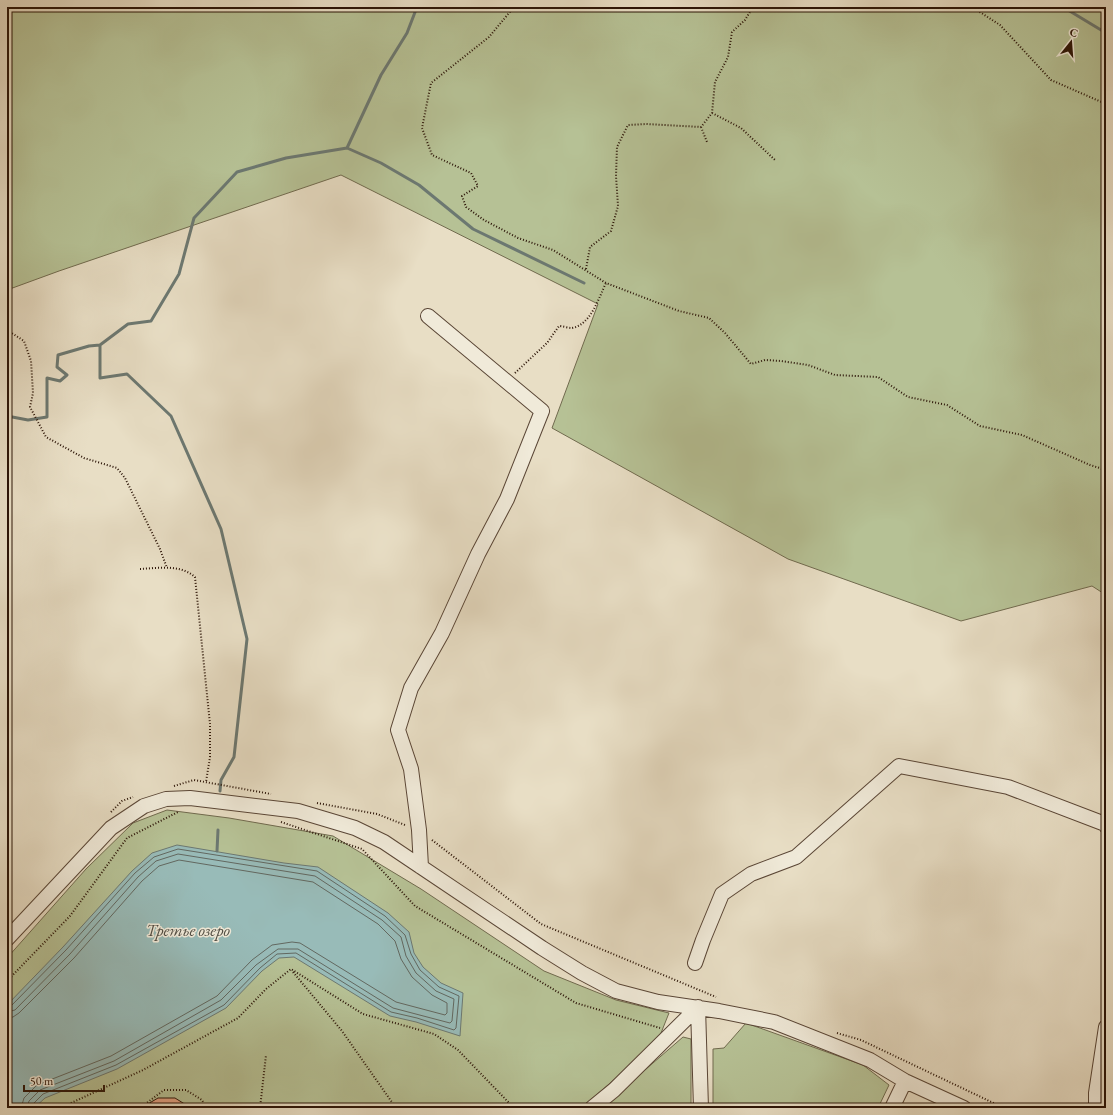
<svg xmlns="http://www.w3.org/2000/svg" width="1113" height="1115" font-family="'EB Garamond',serif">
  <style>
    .green { fill: #b6c195; stroke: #706a4e }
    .water { fill: #98bbb8; stroke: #6c7871 }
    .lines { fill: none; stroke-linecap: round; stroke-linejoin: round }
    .shore { stroke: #626860; stroke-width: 1 }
    .stream { stroke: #6c7871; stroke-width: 3 }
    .building { fill: #e4a283; stroke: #2b1407 }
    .minor-casing { stroke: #5a4636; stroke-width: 16 }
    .path { stroke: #2b1407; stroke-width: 2; stroke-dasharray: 1 2; stroke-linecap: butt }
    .minor { stroke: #f0ead9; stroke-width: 14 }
    .labels { text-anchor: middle; stroke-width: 3; stroke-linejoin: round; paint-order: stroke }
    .water-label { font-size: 17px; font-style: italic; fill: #514e45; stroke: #f0ead9 }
  </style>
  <rect width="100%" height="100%" fill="#e8dec5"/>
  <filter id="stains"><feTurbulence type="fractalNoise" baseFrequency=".005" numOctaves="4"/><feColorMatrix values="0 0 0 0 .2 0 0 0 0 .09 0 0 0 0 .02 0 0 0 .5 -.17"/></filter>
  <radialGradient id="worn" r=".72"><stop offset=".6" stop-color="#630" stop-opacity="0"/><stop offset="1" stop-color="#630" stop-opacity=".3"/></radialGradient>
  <!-- green -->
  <path class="green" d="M 7,7 L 1106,7 L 1106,595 L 1092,586 L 961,621 L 788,559 L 552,428 L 598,304 L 341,175 L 59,271 L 7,290 Z
    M 167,810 L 229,818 L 333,836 L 421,889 L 544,971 L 616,1000 L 669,1013 L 657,1043 L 581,1108 L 7,1108 L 7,958 L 86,869 L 133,823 Z
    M 746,1023 L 863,1065 L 889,1085 L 878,1108 L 713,1108 L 713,1049 L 724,1048 Z
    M 683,1037 L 691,1039 L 691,1108 L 601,1108 Z"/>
  <!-- water -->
  <path class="water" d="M 177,845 L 284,863 L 318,867 L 388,913 L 409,932 L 414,953 L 423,967 L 441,983 L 463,993 L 460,1036 L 416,1022 L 390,1016 L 294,957 L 279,958 L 262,971 L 226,1008 L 117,1069 L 45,1098 L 34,1108 L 7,1108 L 7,1005 L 63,947 L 132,871 L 152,853 Z"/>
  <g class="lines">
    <!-- shore -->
    <path class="shore" d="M 7,1007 L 11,1006 L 66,950 L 135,873 L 154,857 L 178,849 L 317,871 L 385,916 L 405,935 L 411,954 L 420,970 L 439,987 L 459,996 L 456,1028 L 454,1030 L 417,1018 L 391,1012 L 296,953 L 277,954 L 260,968 L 224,1005 L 116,1065 L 43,1094 L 33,1104 L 32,1108
      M 7,1012 L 15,1010 L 70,954 L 138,877 L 156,861 L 178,854 L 315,876 L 382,920 L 401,937 L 406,956 L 416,973 L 436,991 L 454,999 L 452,1021 L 450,1023 L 393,1008 L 298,949 L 278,949 L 256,965 L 221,1000 L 114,1061 L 40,1090 L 29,1101 L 27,1108
      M 7,1018 L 13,1017 L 19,1013 L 74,958 L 142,881 L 159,866 L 179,860 L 313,882 L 378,924 L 395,941 L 401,959 L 412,977 L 432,995 L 447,1003 L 447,1013 L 445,1015 L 396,1002 L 300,943 L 292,942 L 272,945 L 252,960 L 217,996 L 111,1056 L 37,1085 L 24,1098 L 21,1108"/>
    <!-- stream -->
    <path class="stream" d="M 1063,7 L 1106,33
      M 347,148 L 381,163 L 419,185 L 473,229 L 584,283
      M 7,416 L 28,420 L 47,417 L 47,378 L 60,381 L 67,375 L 57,367 L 58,355 L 89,346 L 100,345
      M 220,791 L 221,780 L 234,757 L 247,639 L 221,529 L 171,416 L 127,374 L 100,378 L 100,345 L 128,324 L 151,321 L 179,274 L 194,218 L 237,172 L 286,158 L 347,148 L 381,75 L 407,33 L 417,7
      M 217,851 L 218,830"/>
  </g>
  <!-- building -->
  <path class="building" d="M 158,1098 L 175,1098 L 191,1108 L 141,1108 Z"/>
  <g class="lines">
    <defs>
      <path id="minor" d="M 421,867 L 419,830 L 411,769 L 398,730 L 411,688 L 442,633 L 478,554 L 507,499 L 542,411 L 428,316
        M 7,939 L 111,828 L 144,806 L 166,799 L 190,798 L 298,811 L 355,828 L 384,842 L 542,948 L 582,973 L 616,991 L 658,1002 L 719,1011 L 774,1022 L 870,1060 L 905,1081 L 964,1108
        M 695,963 L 703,940 L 722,894 L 751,874 L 796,857 L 899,766 L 1008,787 L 1105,824 L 1106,826
        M 698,1007 L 701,1108
        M 592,1108 L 614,1090 L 698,1007
        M 892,1108 L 905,1081
        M 1096,1108 L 1096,1093 L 1106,1027"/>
    </defs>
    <!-- minor casing -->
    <use href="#minor" class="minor-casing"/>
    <!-- path -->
    <path class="path" d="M 514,7 L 489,37 L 431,83 L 422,128 L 432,155 L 471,173 L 478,186 L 462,196 L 466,207 L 484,220 L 518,238 L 553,250 L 606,283 L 679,311 L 709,318 L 725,333 L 751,364 L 765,360 L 781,361 L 808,365 L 835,375 L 878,377 L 908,397 L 947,405 L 980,426 L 1022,435 L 1090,465 L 1106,470
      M 972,7 L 1000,25 L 1051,80 L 1106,104
      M 712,113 L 741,128 L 775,160
      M 701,127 L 707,142
      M 586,269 L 590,247 L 611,231 L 618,206 L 616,176 L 617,147 L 628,125 L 646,124 L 701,127 L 712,113 L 715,82 L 728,57 L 732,32 L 745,20 L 753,7
      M 7,330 L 24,341 L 31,361 L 33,393 L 30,407 L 46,437 L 84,458 L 117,468 L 125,478 L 160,549 L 167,568
      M 515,373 L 547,343 L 559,326 C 562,326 568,328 572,328 C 591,325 599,297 606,283
      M 140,569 C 159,568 180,564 195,577 L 210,724 L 210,757 L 206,782
      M 174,786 L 194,780 L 271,794
      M 317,803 L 377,814 L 405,825
      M 111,812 L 122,801 L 133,797
      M 281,822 L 362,849 L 415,906 L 576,1003 L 660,1028
      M 432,840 L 541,924 L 716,997
      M 293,972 L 342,1031 L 396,1108
      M 7,981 L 70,916 L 127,838 L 178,812
      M 837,1033 L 861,1040 L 1004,1108
      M 60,1108 L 143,1070 L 238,1018 L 266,989 L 291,969 L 363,1014 L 434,1034 L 458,1050 L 514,1108
      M 140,1108 L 164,1090 L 186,1090 L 202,1100 L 206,1108
      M 260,1108 L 266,1055"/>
    <!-- minor -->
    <use href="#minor" class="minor"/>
  </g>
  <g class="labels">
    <!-- water labels -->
    <g class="water-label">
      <text x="188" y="936">Третье озеро</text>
    </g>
  </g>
  <!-- margin -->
  <rect width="1113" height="1115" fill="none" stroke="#e8dec5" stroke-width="24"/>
  <rect x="8" y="8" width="1097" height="1099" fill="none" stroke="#2b1407" stroke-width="2"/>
  <rect x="12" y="12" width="1089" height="1091" fill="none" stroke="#2b1407"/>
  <!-- north arrow -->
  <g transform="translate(1071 42) rotate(17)" stroke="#f0ead9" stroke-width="3" paint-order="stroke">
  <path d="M0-3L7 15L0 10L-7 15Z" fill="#2b1407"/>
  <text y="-6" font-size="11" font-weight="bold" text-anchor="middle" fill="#2b1407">С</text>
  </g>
  <!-- scale -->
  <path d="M24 1085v6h80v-6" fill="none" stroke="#2b1407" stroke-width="2"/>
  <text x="30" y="1085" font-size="12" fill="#2b1407" stroke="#f0ead9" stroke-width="3" paint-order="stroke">50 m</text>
  <rect width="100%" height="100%" filter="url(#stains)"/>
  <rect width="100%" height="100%" fill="url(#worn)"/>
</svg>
